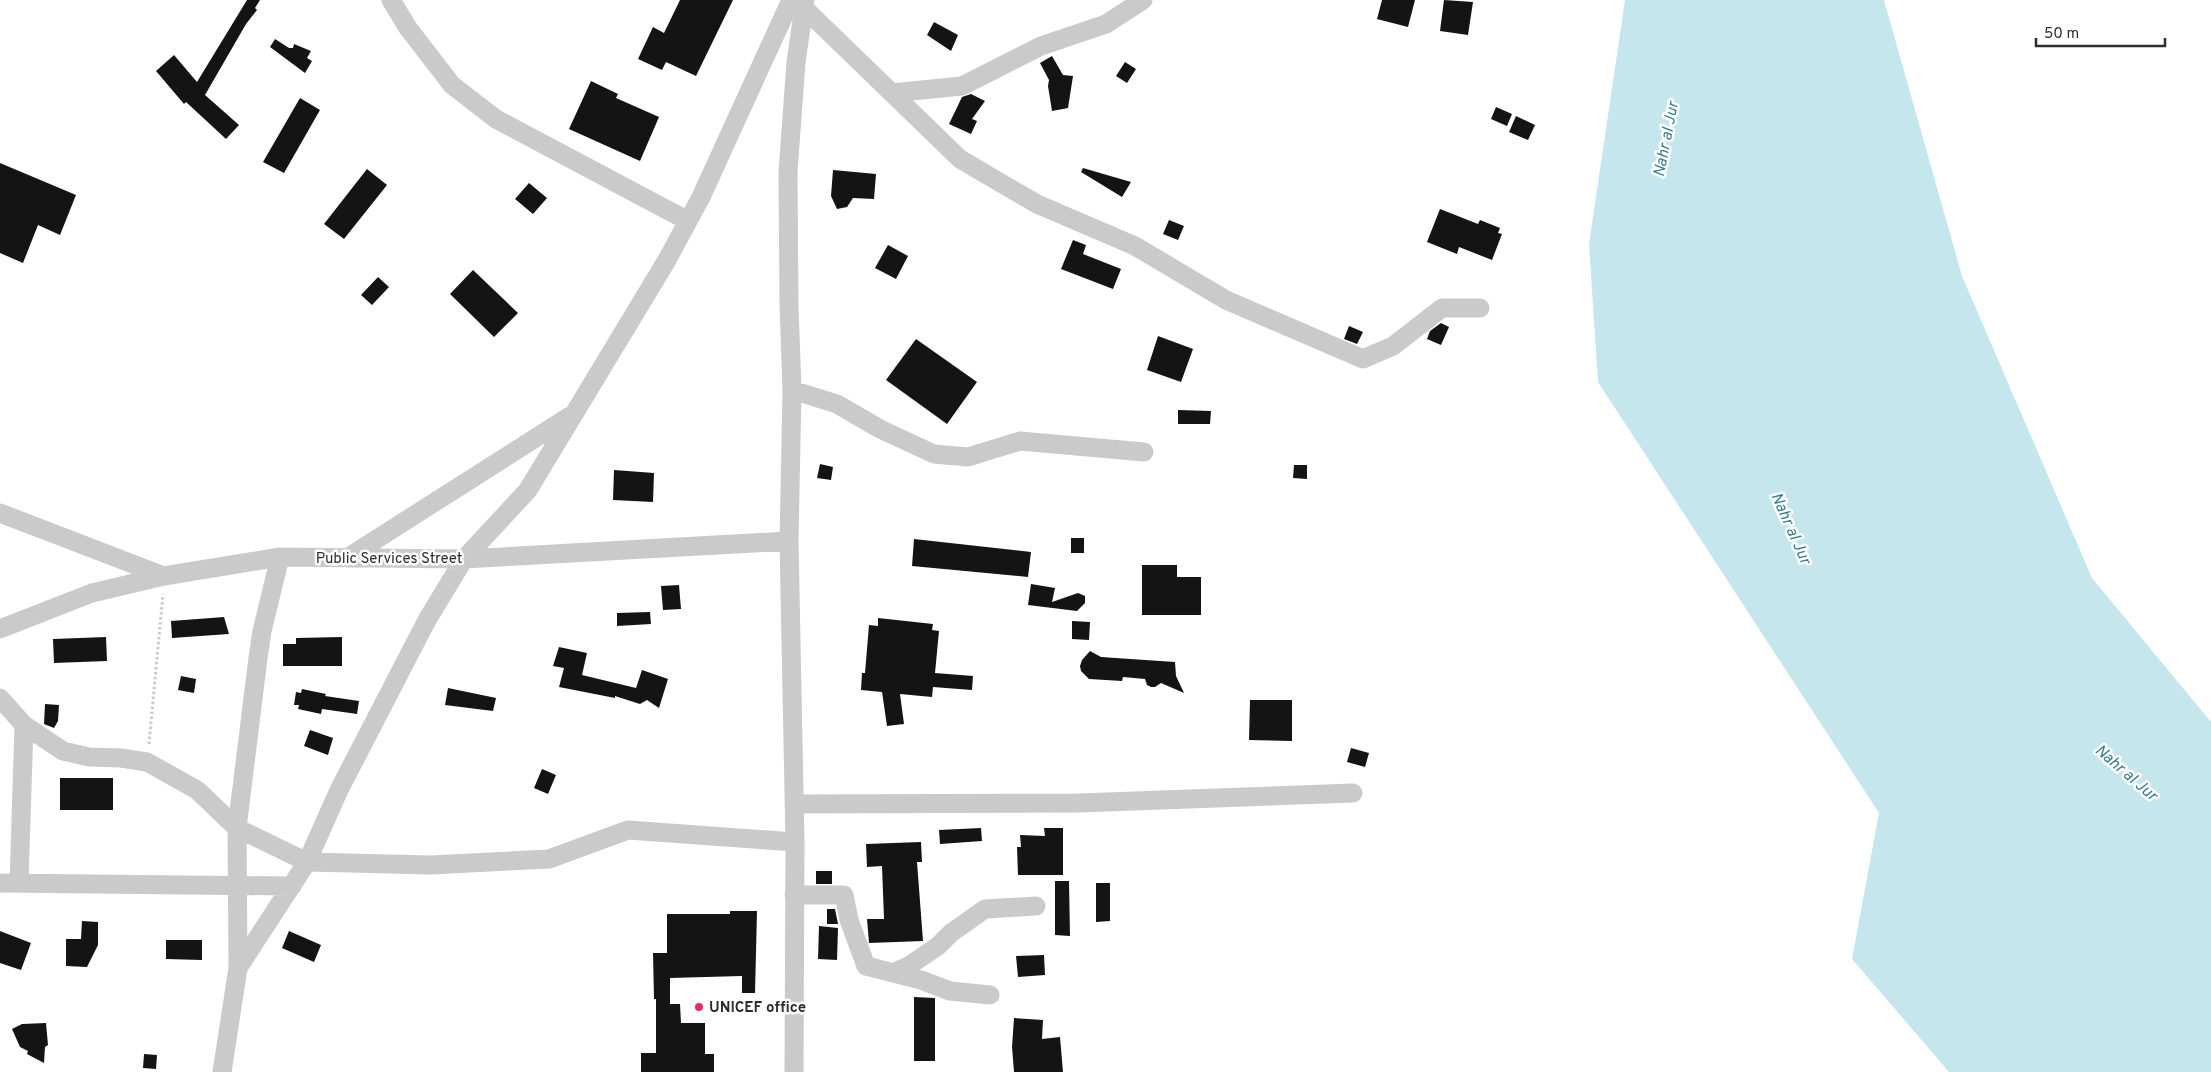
<svg xmlns="http://www.w3.org/2000/svg" width="2211" height="1072" font-family="Overpass,sans-serif">
  <style>
    .water { fill: #c5e6ec }
    .building { fill: #141414 }
    .lines { fill: none; stroke-linecap: round; stroke-linejoin: round }
    .path { stroke: #cacaca; stroke-width: 3; stroke-dasharray: 2.5 2.5; stroke-linecap: butt }
    .minor { stroke: #cacaca; stroke-width: 19 }
    .poi-dot { fill: #eb2862; stroke: #fff; stroke-width: 2 }
    .labels { text-anchor: middle; stroke-width: 5; stroke-linejoin: round; paint-order: stroke }
    .street-label { font-size: 15px; fill: #2d2d2d; stroke: #fff }
    .poi-label { font-size: 15px; font-weight: bold; fill: #2d2d2d; stroke: #fff; text-anchor: start }
    .water-label { font-size: 16px; font-style: italic; fill: #377d8b; stroke: #fff }
  </style>
  <rect width="100%" height="100%" fill="#fff"/>
  <!-- water -->
  <path class="water" d="M 1625,0 L 1884,0 L 1962,276 L 2092,578 L 2211,722 L 2211,1072 L 1949,1072 L 1852,959 L 1879,813 L 1598,382 L 1589,244 Z"/>
  <!-- building -->
  <path class="building" d="M 247,0 L 260,0 L 255,8 L 257,10 L 246,24 L 205,95 L 239,125 L 226,139 L 186,102 L 184,104 L 156,71 L 174,55 L 197,82 Z
    M 680,0 L 733,0 L 696,76 L 666,62 L 662,70 L 638,59 L 653,27 L 664,33 Z
    M 1382,0 L 1415,0 L 1408,27 L 1377,19 Z
    M 1444,0 L 1473,2 L 1468,35 L 1440,31 Z
    M 934,22 L 958,35 L 951,51 L 927,35 Z
    M 275,39 L 289,48 L 293,48 L 294,44 L 311,51 L 307,58 L 312,61 L 305,73 L 270,47 Z
    M 1052,56 L 1063,75 L 1073,76 L 1068,108 L 1052,111 L 1048,86 L 1049,80 L 1040,63 Z
    M 1125,62 L 1136,69 L 1127,83 L 1116,76 Z
    M 591,81 L 618,94 L 616,98 L 659,117 L 640,161 L 569,129 Z
    M 971,94 L 985,101 L 972,119 L 977,121 L 971,134 L 949,124 L 962,97 Z
    M 300,98 L 320,110 L 284,173 L 263,162 Z
    M 1496,107 L 1512,114 L 1507,126 L 1491,119 Z
    M 1516,116 L 1535,125 L 1528,140 L 1509,132 Z
    M 0,163 L 76,195 L 60,235 L 38,225 L 23,263 L 0,253 Z
    M 1083,168 L 1131,182 L 1122,197 L 1081,172 Z
    M 367,169 L 387,185 L 344,239 L 324,224 Z
    M 833,170 L 876,174 L 874,199 L 853,198 L 847,207 L 837,209 L 831,196 Z
    M 529,183 L 547,198 L 533,214 L 515,199 Z
    M 1440,209 L 1478,224 L 1480,220 L 1500,228 L 1498,233 L 1502,234 L 1492,260 L 1459,247 L 1457,254 L 1427,242 Z
    M 1169,220 L 1184,226 L 1178,240 L 1163,234 Z
    M 1073,240 L 1086,245 L 1083,254 L 1121,269 L 1113,289 L 1061,269 Z
    M 888,245 L 908,256 L 896,279 L 875,268 Z
    M 473,270 L 518,313 L 494,337 L 450,294 Z
    M 378,277 L 389,287 L 372,305 L 361,295 Z
    M 1441,323 L 1449,327 L 1441,345 L 1427,339 L 1430,331 Z
    M 1349,326 L 1363,332 L 1357,344 L 1344,339 Z
    M 1158,336 L 1193,349 L 1181,382 L 1147,370 Z
    M 916,339 L 977,382 L 947,424 L 886,380 Z
    M 1178,410 L 1211,411 L 1210,424 L 1178,424 Z
    M 820,464 L 833,467 L 831,480 L 817,478 Z
    M 1294,465 L 1307,465 L 1307,479 L 1293,478 Z
    M 614,470 L 654,473 L 653,502 L 613,500 Z
    M 1071,538 L 1084,538 L 1084,553 L 1071,553 Z
    M 914,539 L 1031,552 L 1028,577 L 912,566 Z
    M 1142,565 L 1177,565 L 1177,577 L 1201,577 L 1201,615 L 1142,615 Z
    M 1031,584 L 1055,588 L 1052,602 L 1078,593 L 1085,596 L 1085,603 L 1077,611 L 1028,605 Z
    M 679,585 L 681,609 L 663,610 L 661,586 Z
    M 650,612 L 651,624 L 617,626 L 617,613 Z
    M 224,617 L 229,634 L 172,638 L 171,621 Z
    M 878,618 L 933,624 L 932,630 L 939,631 L 935,673 L 973,676 L 972,690 L 933,687 L 932,697 L 900,694 L 904,724 L 887,726 L 882,692 L 861,690 L 862,673 L 865,673 L 869,625 L 878,626 Z
    M 1072,621 L 1090,622 L 1089,640 L 1072,639 Z
    M 106,637 L 107,661 L 54,663 L 53,639 Z
    M 342,637 L 342,666 L 283,666 L 283,644 L 296,644 L 296,638 Z
    M 559,647 L 587,653 L 582,675 L 636,688 L 642,670 L 668,679 L 659,708 L 647,700 L 640,704 L 615,696 L 615,698 L 559,687 L 564,668 L 553,666 Z
    M 1090,651 L 1101,657 L 1175,662 L 1176,676 L 1184,693 L 1161,683 L 1155,687 L 1151,687 L 1147,685 L 1145,679 L 1123,677 L 1122,681 L 1089,679 L 1081,671 L 1080,666 L 1082,660 Z
    M 181,676 L 196,679 L 194,693 L 178,690 Z
    M 448,688 L 496,698 L 493,711 L 445,705 Z
    M 302,689 L 326,694 L 325,696 L 359,701 L 357,714 L 322,709 L 321,714 L 298,709 L 299,705 L 294,705 L 296,692 L 301,693 Z
    M 1250,700 L 1292,700 L 1292,741 L 1249,740 Z
    M 45,704 L 59,705 L 58,721 L 54,728 L 44,724 Z
    M 310,730 L 333,738 L 328,755 L 304,746 Z
    M 1351,748 L 1369,753 L 1365,767 L 1347,762 Z
    M 542,769 L 556,775 L 548,794 L 534,788 Z
    M 60,778 L 113,778 L 113,810 L 60,810 Z
    M 981,828 L 982,841 L 940,844 L 939,830 Z
    M 1044,828 L 1063,828 L 1063,875 L 1018,875 L 1017,847 L 1021,847 L 1020,835 L 1045,836 Z
    M 921,842 L 922,862 L 917,862 L 923,941 L 869,943 L 867,919 L 884,919 L 882,866 L 867,867 L 866,844 Z
    M 816,871 L 832,871 L 832,884 L 816,884 Z
    M 1055,881 L 1069,881 L 1070,936 L 1055,935 Z
    M 1096,883 L 1110,883 L 1110,921 L 1096,922 Z
    M 827,909 L 835,909 L 838,924 L 827,924 Z
    M 730,911 L 757,911 L 755,993 L 742,993 L 742,976 L 670,978 L 670,1004 L 680,1004 L 681,1023 L 705,1023 L 705,1054 L 714,1054 L 714,1072 L 641,1072 L 641,1053 L 656,1053 L 656,999 L 654,999 L 653,953 L 667,953 L 667,914 L 730,914 Z
    M 82,921 L 98,922 L 98,945 L 87,967 L 66,966 L 66,939 L 81,939 Z
    M 819,926 L 838,928 L 837,960 L 818,959 Z
    M 0,931 L 31,943 L 21,970 L 0,963 Z
    M 289,931 L 321,945 L 314,962 L 282,948 Z
    M 166,940 L 202,940 L 202,960 L 166,959 Z
    M 1044,955 L 1045,975 L 1018,977 L 1016,956 Z
    M 914,997 L 935,998 L 935,1061 L 914,1061 Z
    M 1014,1018 L 1043,1020 L 1042,1039 L 1060,1037 L 1063,1072 L 1014,1072 L 1012,1047 Z
    M 46,1023 L 48,1045 L 45,1047 L 44,1063 L 27,1054 L 28,1051 L 20,1047 L 12,1029 L 22,1024 Z
    M 144,1054 L 157,1055 L 156,1069 L 143,1068 Z"/>
  <g class="lines">
    <!-- path -->
    <path class="path" d="M 149,744 L 163,594"/>
    <!-- minor -->
    <path class="minor" d="M 391,0 L 408,28 L 452,85 L 496,119 L 688,221
      M 804,8 L 960,159 L 1037,204 L 1135,246 L 1226,300 L 1363,359 L 1393,346 L 1442,308 L 1480,308
      M 892,93 L 962,86 L 1041,46 L 1106,24 L 1143,0
      M 792,390 L 837,404 L 880,429 L 934,454 L 968,457 L 1020,441 L 1144,452
      M 0,513 L 164,576
      M 347,558 L 570,416
      M 0,629 L 92,593 L 164,576 L 280,557 L 464,559 L 789,541
      M 0,698 L 24,725 L 63,751 L 89,757 L 121,758 L 147,762 L 197,790 L 237,828 L 307,862 L 431,865 L 549,859 L 628,830 L 795,842
      M 794,804 L 1079,803 L 1353,793
      M 0,883 L 292,886
      M 19,883 L 24,725
      M 794,895 L 844,895 L 849,920 L 866,966 L 921,980 L 950,991 L 990,995
      M 238,968 L 307,862 L 339,790 L 427,620 L 464,559 L 528,490 L 667,260 L 701,197 L 791,0
      M 895,972 L 910,965 L 938,946 L 951,933 L 985,909 L 1036,906
      M 222,1072 L 238,968 L 237,828 L 258,658 L 262,631 L 280,557
      M 794,1072 L 795,842 L 789,541 L 792,390 L 789,306 L 788,172 L 796,62 L 805,0"/>
  </g>
  <!-- markers -->
  <circle class="poi-dot" cx="699" cy="1007" r="5"/>
  <g class="labels">
    <!-- street labels -->
    <g class="street-label">
      <text x="389" y="563">Public Services Street</text>
    </g>
    <!-- poi labels -->
    <g class="poi-label">
      <text x="709" y="1012">UNICEF office</text>
    </g>
    <!-- water labels -->
    <g class="water-label">
      <text transform="translate(1665 139) rotate(-79)" y="6">Nahr al Jur</text>
      <text transform="translate(1792 528) rotate(66)" y="6">Nahr al Jur</text>
      <text transform="translate(2127 772) rotate(41)" y="6">Nahr al Jur</text>
    </g>
  </g>
  <!-- scale -->
  <path d="M2036 38v8h129v-8" fill="none" stroke="#2d2d2d" stroke-width="2.5"/>
  <text x="2044" y="38" font-size="15" fill="#2d2d2d" stroke="#ffffff" stroke-width="4" paint-order="stroke">50 m</text>
</svg>
